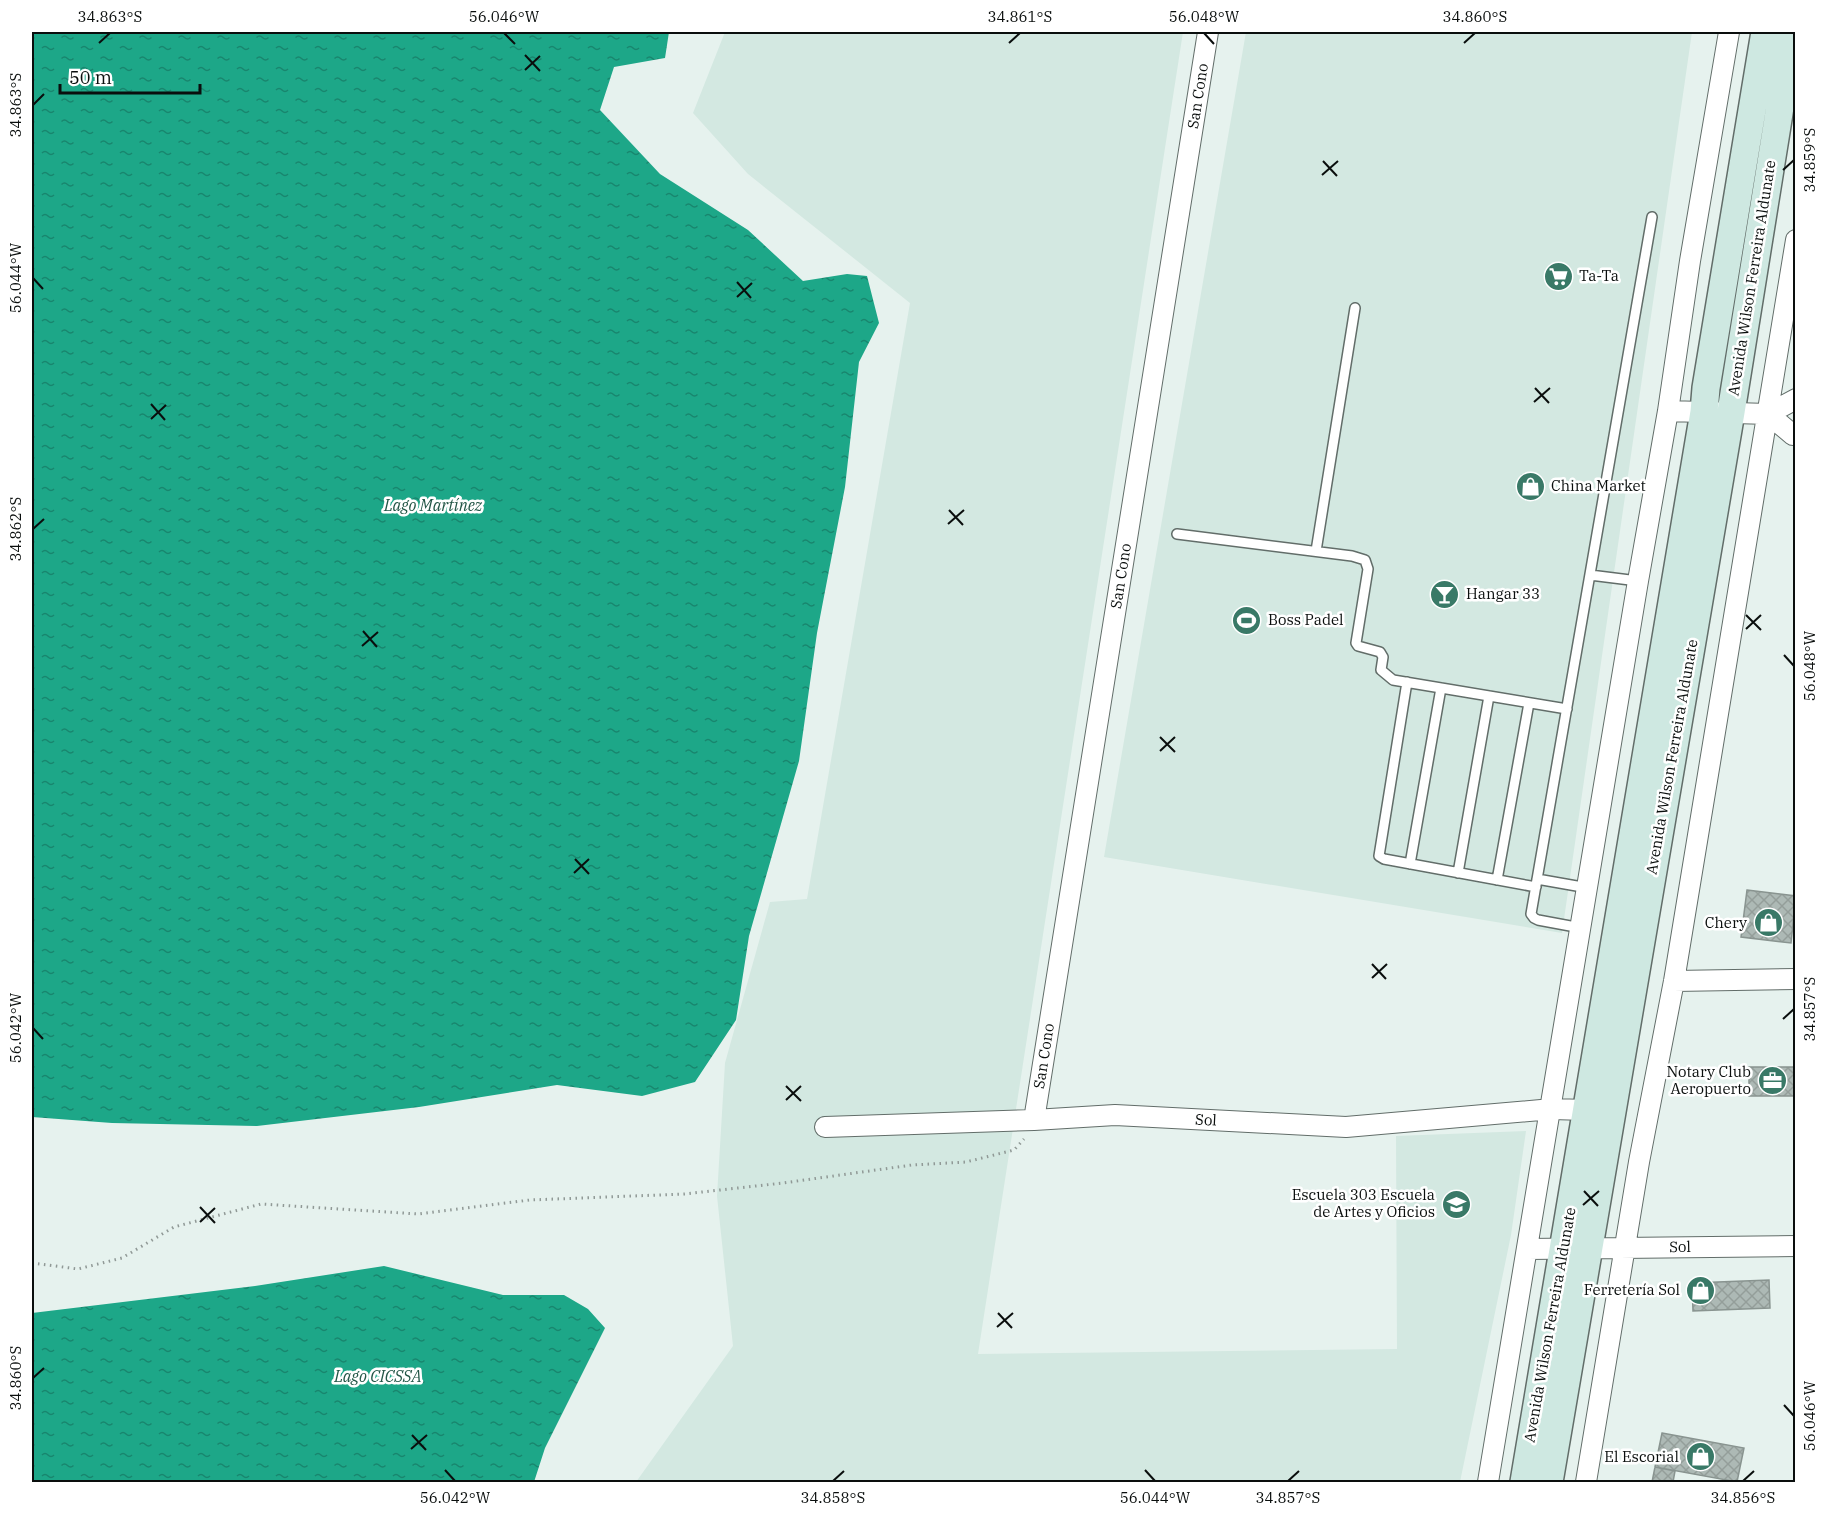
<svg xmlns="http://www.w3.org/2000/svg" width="1827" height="1514" font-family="'IBM Plex Serif',serif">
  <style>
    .built { fill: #d3e8e1 }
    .water { fill: url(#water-ripples) }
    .building { fill: url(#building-cross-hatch); stroke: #899490; stroke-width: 1.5 }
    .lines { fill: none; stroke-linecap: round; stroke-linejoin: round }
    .lane-casing { stroke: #626d69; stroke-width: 12 }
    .street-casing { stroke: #626d69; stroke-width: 22 }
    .secondary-casing { stroke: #626d69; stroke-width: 30 }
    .path { stroke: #909996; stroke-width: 3; stroke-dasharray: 1.5 4.5; stroke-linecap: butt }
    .lane { stroke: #fff; stroke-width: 9 }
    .street { stroke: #fff; stroke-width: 20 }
    .secondary { stroke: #cee8e1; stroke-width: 27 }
    .ticks { fill: none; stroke: #0a0e0d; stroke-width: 2 }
    .labels { text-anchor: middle; stroke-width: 5; stroke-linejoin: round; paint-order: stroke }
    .street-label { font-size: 15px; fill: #0a0e0d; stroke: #fff }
    .poi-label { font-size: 15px; fill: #0a0e0d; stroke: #fff; text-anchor: end }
    .water-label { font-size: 16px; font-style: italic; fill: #225546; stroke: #fff }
    .neatline { fill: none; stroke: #0a0e0d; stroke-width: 2 }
    .ticks-label { font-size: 15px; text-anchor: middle; fill: #0a0e0d }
  </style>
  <defs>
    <pattern id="water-ripples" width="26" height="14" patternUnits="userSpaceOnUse" patternTransform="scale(1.5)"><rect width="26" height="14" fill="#1da788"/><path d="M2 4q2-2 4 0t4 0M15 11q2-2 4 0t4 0" fill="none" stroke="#18866e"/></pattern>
    <pattern id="building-cross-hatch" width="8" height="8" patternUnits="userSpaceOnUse" patternTransform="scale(1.5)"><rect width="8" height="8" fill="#adb9b5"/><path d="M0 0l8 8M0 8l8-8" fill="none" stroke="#949e9a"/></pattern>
  </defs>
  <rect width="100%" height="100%" fill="#e6f2ee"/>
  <!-- built -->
  <path class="built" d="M 725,32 L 1183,32 L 978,1354 L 1397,1349 L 1396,1136 L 1526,1131 L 1511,1235 L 1460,1482 L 636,1482 L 733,1346 L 717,1196 L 725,1063 L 770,902 L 807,899 L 910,303 L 748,174 L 693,113 Z
    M 1246,32 L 1692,32 L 1562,933 L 1104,857 Z"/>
  <!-- water -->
  <path class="water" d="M 32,32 L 669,32 L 665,58 L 614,67 L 600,110 L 660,174 L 748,230 L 803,281 L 847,274 L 867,276 L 879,323 L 859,362 L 845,487 L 817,633 L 799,761 L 749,936 L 736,1020 L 695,1082 L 642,1096 L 557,1085 L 419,1107 L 257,1126 L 112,1123 L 32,1117 Z
    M 384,1266 L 503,1295 L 564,1295 L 588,1309 L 605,1328 L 545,1448 L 534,1482 L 32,1482 L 32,1313 L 255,1286 Z"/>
  <!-- building -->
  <path class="building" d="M 1747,890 L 1796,896 L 1791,943 L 1741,937 Z
    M 1749,1067 L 1796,1067 L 1796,1096 L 1749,1096 Z
    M 1769,1280 L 1770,1308 L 1693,1311 L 1692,1283 Z
    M 1662,1433 L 1744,1448 L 1737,1482 L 1655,1467 Z
    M 1655,1467 L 1675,1471 L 1673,1482 L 1652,1482 Z"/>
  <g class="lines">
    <defs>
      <path id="lane" d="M 1177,534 L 1352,556 L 1365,560 L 1368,569 L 1356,643 L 1358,646 L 1380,652 L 1383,657 L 1381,670 L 1393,680 L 1567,709
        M 1316,551 L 1355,308
        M 1590,575 L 1638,581
        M 1407,682 L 1379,856 L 1384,859 L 1536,887
        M 1410,864 L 1441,688
        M 1458,873 L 1489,696
        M 1537,879 L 1588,888
        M 1497,880 L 1529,703
        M 1581,928 L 1538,920 L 1534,918 L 1531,914 L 1652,217"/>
      <path id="street" d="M 1668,411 L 1768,414
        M 1768,414 L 1793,435 L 1796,435
        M 1768,414 L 1796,399
        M 1674,981 L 1796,979
        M 1034,1120 L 1208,32
        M 825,1127 L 1034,1120 L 1115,1115 L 1346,1127 L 1552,1109 L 1586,1110
        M 1528,1249 L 1796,1246
        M 1488,1482 L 1638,581 L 1668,411 L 1690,261 L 1729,32
        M 1586,1482 L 1639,1162 L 1674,981 L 1796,240"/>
      <path id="secondary" d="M 1524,1482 L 1704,412 L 1706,388 L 1765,32
        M 1549,1482 L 1731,412 L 1792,32"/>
    </defs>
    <!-- lane casing -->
    <use href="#lane" class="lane-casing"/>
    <!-- street casing -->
    <use href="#street" class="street-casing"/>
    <!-- secondary casing -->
    <use href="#secondary" class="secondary-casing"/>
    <!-- path -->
    <path class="path" d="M 32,1263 L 78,1269 L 122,1258 L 174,1227 L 261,1204 L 418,1214 L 530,1200 L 684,1194 L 783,1183 L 912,1165 L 966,1162 L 1014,1150 L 1024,1139"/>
    <!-- lane -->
    <use href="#lane" class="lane"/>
    <!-- street -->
    <use href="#street" class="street"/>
    <!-- secondary -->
    <use href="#secondary" class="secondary"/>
  </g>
  <!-- ticks -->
  <path class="ticks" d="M 504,33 L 515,44M 1204,33 L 1214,44M 99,43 L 110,33M 1009,43 L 1020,33M 1464,43 L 1475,33M 525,55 L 540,71M 525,70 L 540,56M 33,105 L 44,94M 1323,161 L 1337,176M 1783,170 L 1794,160M 1322,175 L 1338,161M 33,278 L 43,289M 737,282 L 751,298M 737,297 L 752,283M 1535,388 L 1549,403M 1534,402 L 1550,388M 151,404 L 165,420M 151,419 L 166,405M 949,510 L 963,525M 948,524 L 964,510M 33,529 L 44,519M 1746,615 L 1761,630M 1746,629 L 1761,615M 363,631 L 377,647M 362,646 L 378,632M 1784,655 L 1794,666M 1160,737 L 1175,752M 1160,751 L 1175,737M 575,859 L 589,874M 574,873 L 589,859M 1372,964 L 1386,979M 1372,978 L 1387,964M 1783,1019 L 1794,1009M 33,1028 L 43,1039M 786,1086 L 801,1101M 786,1100 L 801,1086M 1584,1191 L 1598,1206M 1583,1205 L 1599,1191M 200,1207 L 215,1223M 200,1222 L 215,1208M 998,1313 L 1012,1328M 997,1327 L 1013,1313M 33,1378 L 44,1368M 1784,1405 L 1794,1416M 412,1435 L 426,1450M 411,1449 L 427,1435M 445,1470 L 455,1481M 1145,1470 L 1155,1481M 833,1481 L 844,1471M 1288,1481 L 1299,1471M 1743,1481 L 1754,1471"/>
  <!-- icons -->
  <defs>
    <symbol id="supermarket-disc" viewBox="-11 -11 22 22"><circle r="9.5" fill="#397967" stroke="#fff"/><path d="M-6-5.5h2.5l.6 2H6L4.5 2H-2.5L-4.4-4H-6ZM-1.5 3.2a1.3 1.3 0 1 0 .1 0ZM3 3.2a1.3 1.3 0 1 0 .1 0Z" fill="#fff"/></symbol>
    <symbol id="shop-disc" viewBox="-11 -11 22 22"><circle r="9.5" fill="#397967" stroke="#fff"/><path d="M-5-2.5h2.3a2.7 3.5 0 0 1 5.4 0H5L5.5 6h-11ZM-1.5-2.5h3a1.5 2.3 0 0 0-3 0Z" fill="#fff"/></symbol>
    <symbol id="bar-disc" viewBox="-11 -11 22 22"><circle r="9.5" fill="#397967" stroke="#fff"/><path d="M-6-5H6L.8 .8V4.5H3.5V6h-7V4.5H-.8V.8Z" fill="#fff"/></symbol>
    <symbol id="stadium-disc" viewBox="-11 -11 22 22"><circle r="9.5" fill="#397967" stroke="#fff"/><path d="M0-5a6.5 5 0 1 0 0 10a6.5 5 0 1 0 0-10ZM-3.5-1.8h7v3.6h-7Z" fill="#fff"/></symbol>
    <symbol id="office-disc" viewBox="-11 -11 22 22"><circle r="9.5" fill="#397967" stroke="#fff"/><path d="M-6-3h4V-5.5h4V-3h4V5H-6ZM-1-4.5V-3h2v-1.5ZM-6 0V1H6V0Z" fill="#fff"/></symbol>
    <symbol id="school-disc" viewBox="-11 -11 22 22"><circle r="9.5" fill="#397967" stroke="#fff"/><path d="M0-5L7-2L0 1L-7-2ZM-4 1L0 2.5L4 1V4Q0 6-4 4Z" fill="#fff"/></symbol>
  </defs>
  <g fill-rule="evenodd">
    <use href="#supermarket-disc" x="1542" y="260" width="33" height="33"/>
    <use href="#shop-disc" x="1514" y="470" width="33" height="33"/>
    <use href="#bar-disc" x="1428" y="578" width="33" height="33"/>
    <use href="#stadium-disc" x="1230" y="604" width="33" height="33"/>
    <use href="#shop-disc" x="1752" y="906" width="33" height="33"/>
    <use href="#office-disc" x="1756" y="1064" width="33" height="33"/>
    <use href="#school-disc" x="1440" y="1188" width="33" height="33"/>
    <use href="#shop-disc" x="1684" y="1274" width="33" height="33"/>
    <use href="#shop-disc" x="1684" y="1440" width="33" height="33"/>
  </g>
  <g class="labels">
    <!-- street labels -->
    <g class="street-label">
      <text transform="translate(1198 96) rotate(-81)" y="5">San Cono</text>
      <text transform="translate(1752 278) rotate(-81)" y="5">Avenida Wilson Ferreira Aldunate</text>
      <text transform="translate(1121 576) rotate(-81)" y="5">San Cono</text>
      <text transform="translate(1672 757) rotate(-80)" y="5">Avenida Wilson Ferreira Aldunate</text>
      <text transform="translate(1044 1056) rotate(-81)" y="5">San Cono</text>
      <text transform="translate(1206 1120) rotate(3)" y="5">Sol</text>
      <text transform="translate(1680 1247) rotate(-1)" y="5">Sol</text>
      <text transform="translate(1550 1325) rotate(-80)" y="5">Avenida Wilson Ferreira Aldunate</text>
    </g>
    <!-- poi labels -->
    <g class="poi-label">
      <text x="1579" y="281" text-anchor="start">Ta-Ta</text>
      <text x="1551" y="491" text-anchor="start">China Market</text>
      <text x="1466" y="599" text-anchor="start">Hangar 33</text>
      <text x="1268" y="625" text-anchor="start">Boss Padel</text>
      <text x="1747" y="928">Chery</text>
      <text x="1751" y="1077">Notary Club<tspan x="1751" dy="17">Aeropuerto</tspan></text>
      <text x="1435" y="1200">Escuela 303 Escuela<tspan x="1435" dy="17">de Artes y Oficios</tspan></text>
      <text x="1680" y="1295">Ferretería Sol</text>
      <text x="1679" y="1462">El Escorial</text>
    </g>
    <!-- water labels -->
    <g class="water-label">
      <text x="433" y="511">Lago Martínez</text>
      <text x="378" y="1382">Lago CICSSA</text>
    </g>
  </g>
  <!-- border -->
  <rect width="1827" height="1514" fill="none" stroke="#ffffff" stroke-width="66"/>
  <!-- scale -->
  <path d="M60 84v9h140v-9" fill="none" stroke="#0a0e0d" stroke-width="3"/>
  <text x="69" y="84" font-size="18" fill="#0a0e0d" stroke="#ffffff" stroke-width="4.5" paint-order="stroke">50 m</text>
  <rect x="33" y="33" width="1761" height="1448" class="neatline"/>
  <g class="ticks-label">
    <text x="110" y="22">34.863°S</text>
    <text x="504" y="22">56.046°W</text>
    <text x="1020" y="22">34.861°S</text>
    <text x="1204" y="22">56.048°W</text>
    <text x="1475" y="22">34.860°S</text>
    <text transform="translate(16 105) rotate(-90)" y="5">34.863°S</text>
    <text transform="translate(1810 160) rotate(-90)" y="5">34.859°S</text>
    <text transform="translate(16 278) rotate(-90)" y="5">56.044°W</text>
    <text transform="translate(16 529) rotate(-90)" y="5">34.862°S</text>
    <text transform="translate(1810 666) rotate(-90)" y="5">56.048°W</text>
    <text transform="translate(1810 1009) rotate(-90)" y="5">34.857°S</text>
    <text transform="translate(16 1028) rotate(-90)" y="5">56.042°W</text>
    <text transform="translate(16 1378) rotate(-90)" y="5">34.860°S</text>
    <text transform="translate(1810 1416) rotate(-90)" y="5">56.046°W</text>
    <text x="455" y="1503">56.042°W</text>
    <text x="833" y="1503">34.858°S</text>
    <text x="1155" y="1503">56.044°W</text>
    <text x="1288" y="1503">34.857°S</text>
    <text x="1743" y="1503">34.856°S</text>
  </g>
</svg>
